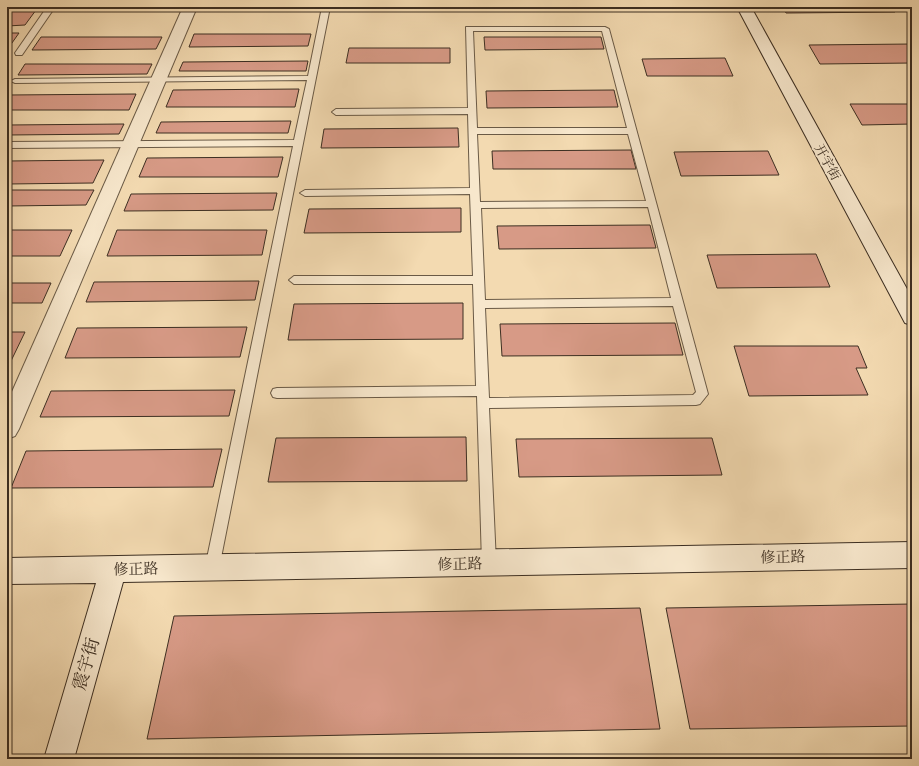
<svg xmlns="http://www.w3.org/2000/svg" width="919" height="766" font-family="Alegreya,'Noto Serif SC',serif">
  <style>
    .building { fill: #d79a86; stroke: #3d2f22 }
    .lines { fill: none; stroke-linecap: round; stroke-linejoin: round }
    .lane-casing { stroke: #6a5a46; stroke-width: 2 }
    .street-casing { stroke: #6a5a46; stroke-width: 2 }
    .secondary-casing { stroke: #3d2f22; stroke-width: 2 }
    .lane { fill: #f7e7cc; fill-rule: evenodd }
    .street { fill: #f7e7cc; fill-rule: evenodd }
    .secondary { fill: #f7e7cc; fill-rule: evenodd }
    .labels { text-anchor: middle; stroke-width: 4; stroke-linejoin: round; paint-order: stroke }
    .far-street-label { font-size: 13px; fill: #3d2f22; stroke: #f7e7cc }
    .street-label { font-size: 15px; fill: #3d2f22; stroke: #f7e7cc }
    .near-street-label { font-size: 18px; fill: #3d2f22; stroke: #f7e7cc }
  </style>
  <rect width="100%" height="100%" fill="#f3dab1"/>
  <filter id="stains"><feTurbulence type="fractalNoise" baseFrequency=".005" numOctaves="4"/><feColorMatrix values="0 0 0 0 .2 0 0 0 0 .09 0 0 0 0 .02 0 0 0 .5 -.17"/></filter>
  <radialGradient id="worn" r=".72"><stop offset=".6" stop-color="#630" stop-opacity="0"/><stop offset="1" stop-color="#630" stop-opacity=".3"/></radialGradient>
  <!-- building -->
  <path class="building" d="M 64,7 L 174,7 L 174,9 L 63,9 Z
    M 783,7 L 891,7 L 895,12 L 786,13 Z
    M 36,10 L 25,25 L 7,26 L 7,11 Z
    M 7,33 L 19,33 L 7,50 Z
    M 194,34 L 311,34 L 308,46 L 189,47 Z
    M 41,37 L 162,37 L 156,49 L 32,50 Z
    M 484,37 L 601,37 L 604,49 L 485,50 Z
    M 912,44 L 912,63 L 820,64 L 809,45 Z
    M 349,48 L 450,48 L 450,63 L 346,63 Z
    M 725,58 L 733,76 L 647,76 L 642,59 Z
    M 308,61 L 306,71 L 179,71 L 183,62 Z
    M 25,64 L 152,64 L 147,74 L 18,75 Z
    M 299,89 L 295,107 L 166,107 L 173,90 Z
    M 614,90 L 618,107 L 487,108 L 486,91 Z
    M 136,94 L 129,110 L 7,110 L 7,95 Z
    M 850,104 L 912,104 L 912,124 L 862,125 Z
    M 291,121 L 288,133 L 156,133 L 161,122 Z
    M 124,124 L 119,134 L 7,135 L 7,125 Z
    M 458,128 L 459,147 L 321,148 L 324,129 Z
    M 631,150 L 636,169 L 493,169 L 492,151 Z
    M 768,151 L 779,175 L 681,176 L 674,152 Z
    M 283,157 L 278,177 L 139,177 L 147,158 Z
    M 104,160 L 93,183 L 7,184 L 7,161 Z
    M 7,190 L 94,190 L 86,205 L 7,206 Z
    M 277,193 L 273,210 L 124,211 L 131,194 Z
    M 461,208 L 461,232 L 304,233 L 309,209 Z
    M 650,225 L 656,248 L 499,249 L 497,226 Z
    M 7,230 L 72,230 L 60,256 L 7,256 Z
    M 117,230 L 267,230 L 262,255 L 107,256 Z
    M 816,254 L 830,287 L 717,288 L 707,255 Z
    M 259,281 L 255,300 L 86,302 L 94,282 Z
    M 7,283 L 51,283 L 42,303 L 7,303 Z
    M 463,303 L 463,339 L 288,340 L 294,304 Z
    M 675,323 L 683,355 L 502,356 L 500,324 Z
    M 247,327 L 240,357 L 65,358 L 77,328 Z
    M 7,332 L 25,332 L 11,361 L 7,361 Z
    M 734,346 L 858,346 L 867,368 L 856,368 L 868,395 L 749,396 Z
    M 235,390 L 229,416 L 40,417 L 51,391 Z
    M 466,437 L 467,481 L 268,482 L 276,438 Z
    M 712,438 L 722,475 L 519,477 L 516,439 Z
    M 222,449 L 213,487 L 11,488 L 26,451 Z
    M 912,604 L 912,726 L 690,729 L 666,608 Z
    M 640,608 L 660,729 L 147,739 L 174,616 Z"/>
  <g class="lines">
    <defs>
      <path id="lane" d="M 47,7 L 55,7 L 22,55 L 16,55 L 15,53 Z
        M 322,7 L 330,7 L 219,568 L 217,573 L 212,575 L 207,573 L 205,568 L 293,146 L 7,148 L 7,142 L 294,140 L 307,80 L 15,83 L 11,81 L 15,79 L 308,76 Z
        M 466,27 L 605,27 L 609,29 L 708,394 L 700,404 L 696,405 L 489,408 L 496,563 L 494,568 L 489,570 L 484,568 L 482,563 L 477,396 L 277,398 L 273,397 L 271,393 L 273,389 L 277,388 L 476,386 L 473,284 L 294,284 L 289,280 L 294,276 L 473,276 L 470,194 L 305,196 L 300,193 L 305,190 L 470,188 L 468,114 L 336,115 L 332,112 L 336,109 L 468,108 ZM 473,31 L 602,31 L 627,128 L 477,128 ZM 477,134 L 628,134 L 646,201 L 480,202 ZM 648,207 L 671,298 L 485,300 L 481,208 ZM 673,306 L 696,392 L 693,395 L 489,398 L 485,308 Z"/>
      <path id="street" d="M 183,7 L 197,7 L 19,429 L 15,436 L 7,439 L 7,403 Z"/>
      <path id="secondary" d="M 737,7 L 751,7 L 912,298 L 912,325 L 905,323 Z
        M 912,542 L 912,568 L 123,582 L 74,759 L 44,759 L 96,583 L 7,584 L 7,558 Z"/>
    </defs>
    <!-- lane casing -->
    <use href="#lane" class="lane-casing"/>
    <!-- street casing -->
    <use href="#street" class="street-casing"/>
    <!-- secondary casing -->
    <use href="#secondary" class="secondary-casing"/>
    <!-- lane -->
    <use href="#lane" class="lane"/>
    <!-- street -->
    <use href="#street" class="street"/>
    <!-- secondary -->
    <use href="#secondary" class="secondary"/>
  </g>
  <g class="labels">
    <!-- far-street labels -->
    <g class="far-street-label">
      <text transform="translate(828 162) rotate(61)" y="5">开宇街</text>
    </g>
    <!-- street labels -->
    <g class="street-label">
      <text transform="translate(783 557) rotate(-1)" y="5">修正路</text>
      <text transform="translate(460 564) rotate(-1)" y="5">修正路</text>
      <text transform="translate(136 569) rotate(-1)" y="5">修正路</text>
    </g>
    <!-- near-street labels -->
    <g class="near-street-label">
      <text transform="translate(86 664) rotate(-74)" y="6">震宇街</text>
    </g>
  </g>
  <!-- margin -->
  <rect width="919" height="766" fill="none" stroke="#f3dab1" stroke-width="24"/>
  <rect x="8" y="8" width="903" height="750" fill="none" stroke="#3d2f22" stroke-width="2"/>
  <rect x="12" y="12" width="895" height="742" fill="none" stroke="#3d2f22"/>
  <rect width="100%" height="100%" filter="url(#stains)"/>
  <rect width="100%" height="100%" fill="url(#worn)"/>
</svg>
